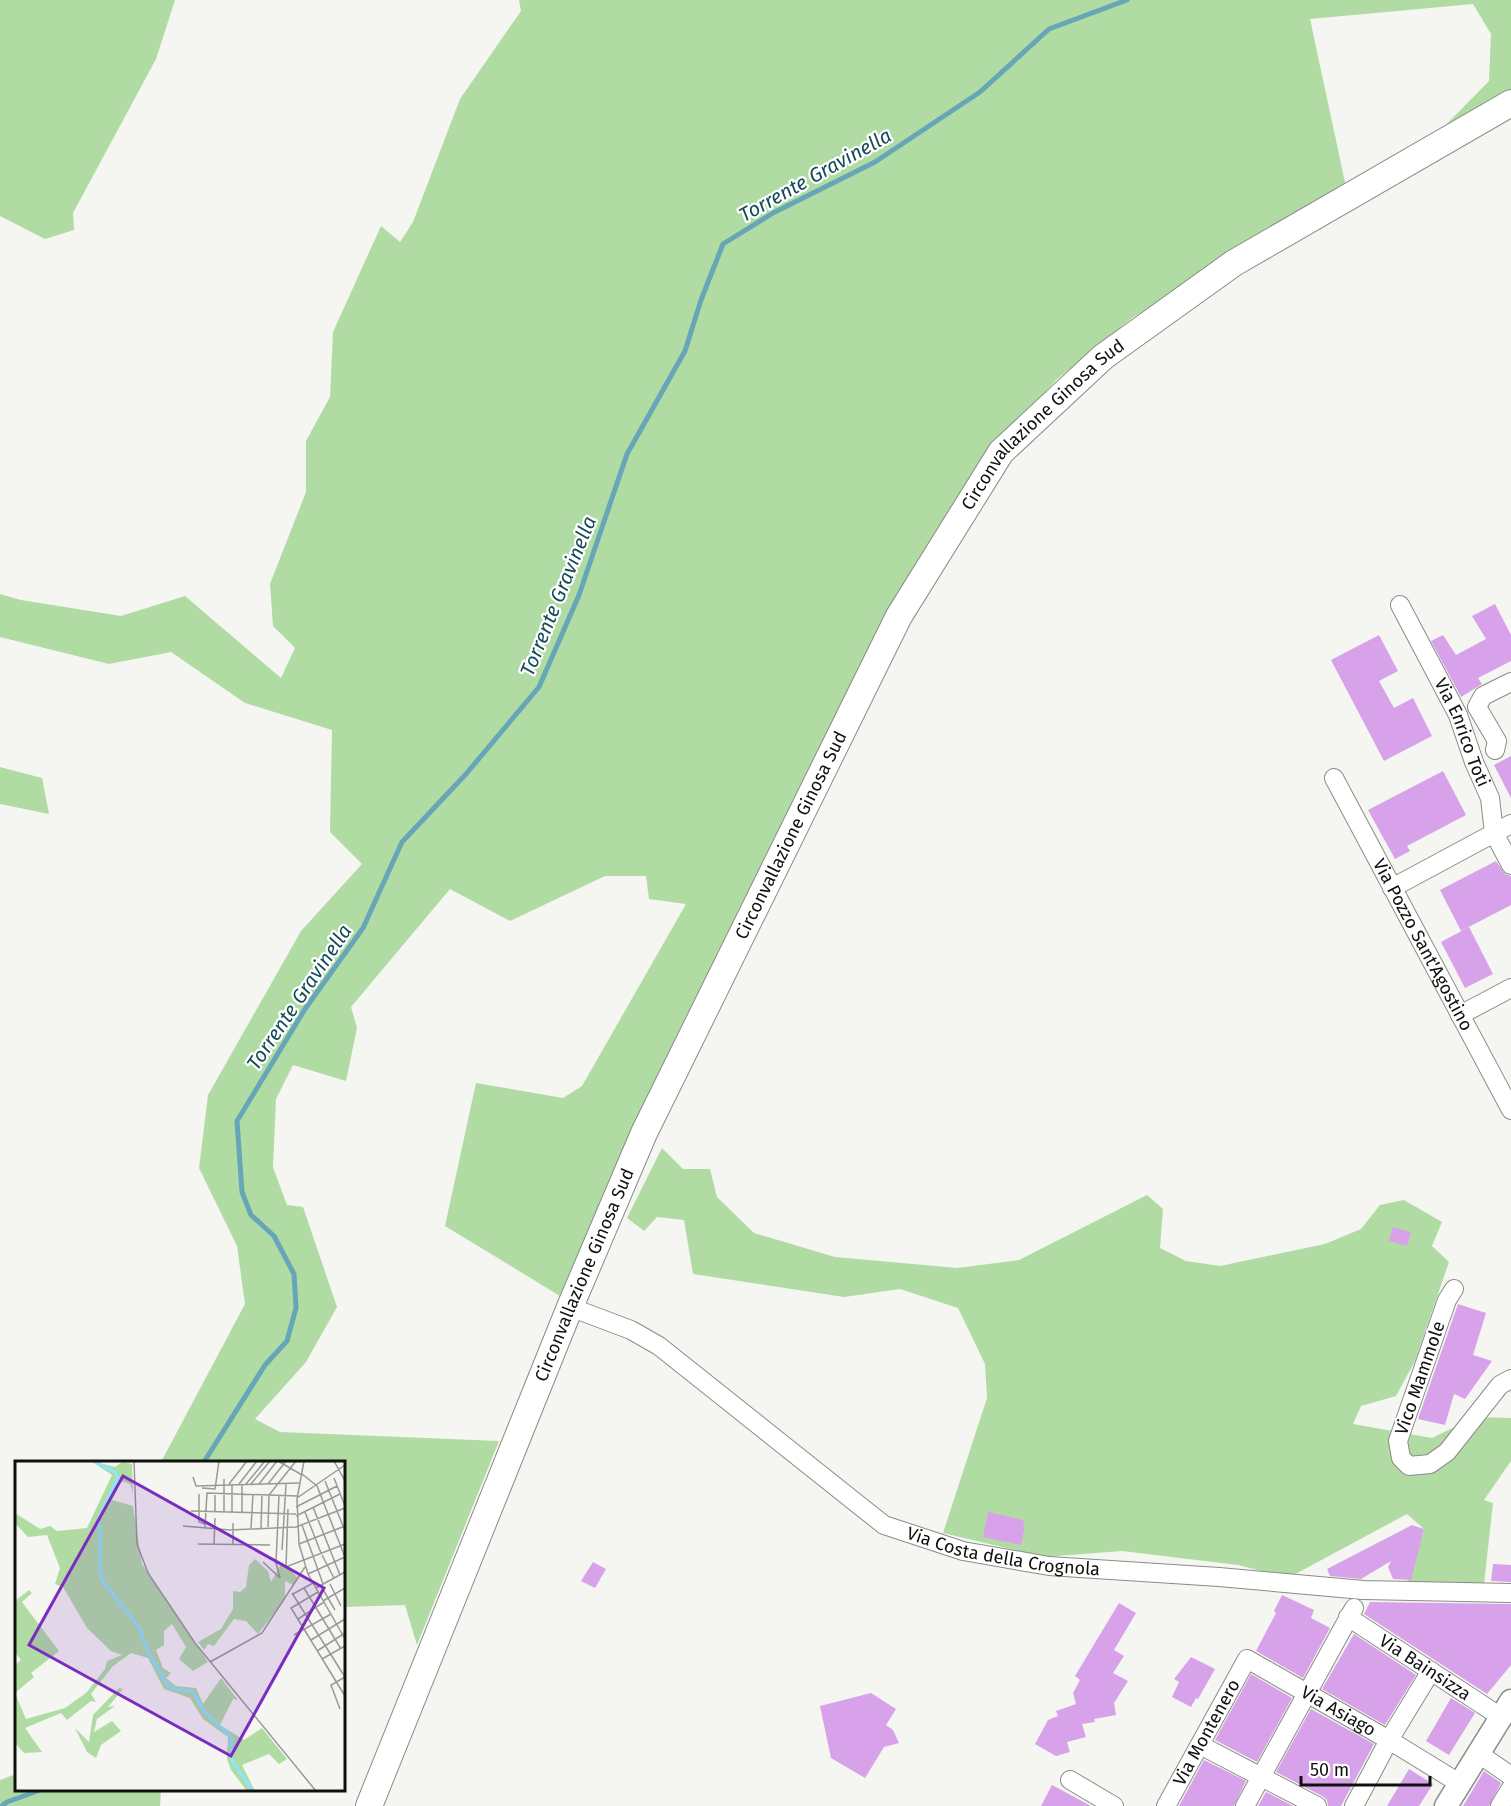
<svg xmlns="http://www.w3.org/2000/svg" width="1511" height="1806" font-family="'Fira Sans',sans-serif">
  <style>
    .green { fill: #b0dca4 }
    .lines { fill: none; stroke-linecap: round; stroke-linejoin: round }
    .stream { stroke: #67a6b7; stroke-width: 5 }
    .building { fill: #d8a2eb }
    .minor-casing { stroke: #8b8b88; stroke-width: 20 }
    .tertiary-casing { stroke: #8b8b88; stroke-width: 25 }
    .secondary-casing { stroke: #8b8b88; stroke-width: 28 }
    .minor { stroke: #fff; stroke-width: 18 }
    .tertiary { stroke: #fff; stroke-width: 22 }
    .secondary { stroke: #fff; stroke-width: 26 }
    .labels { text-anchor: middle; stroke-width: 4.5; stroke-linejoin: round; paint-order: stroke }
    .street-label { font-size: 18px; fill: #10100f; stroke: #fff }
    .water-label { font-size: 20px; font-style: italic; fill: #154a57; stroke: #fff }
    .inset-river { fill: none; stroke: #8ce6ff; stroke-width: 3 }
    .inset-road { fill: none; stroke: #999997; stroke-width: 1.5 }
    .view { fill: #7b2cbf; fill-opacity: 0.15; stroke: #7b2cbf; stroke-width: 3 }
    .inset-edge { fill: none; stroke: #10100f; stroke-width: 3 }
  </style>
  <rect width="100%" height="100%" fill="#f5f5f1"/>
  <!-- green -->
  <path class="green" d="M 0,0 L 175,0 L 156,59 L 73,213 L 74,230 L 45,239 L 0,216 Z
    M 519,0 L 1511,0 L 1511,91 L 1434,137 L 1489,81 L 1491,34 L 1473,4 L 1310,19 L 1346,187 L 1132,318 L 1056,380 L 981,464 L 891,615 L 560,1296 L 445,1226 L 476,1083 L 563,1098 L 582,1086 L 686,904 L 649,899 L 646,876 L 605,876 L 510,921 L 450,889 L 351,1007 L 357,1028 L 346,1081 L 293,1065 L 276,1099 L 273,1167 L 287,1205 L 303,1207 L 337,1307 L 306,1362 L 255,1419 L 280,1432 L 499,1441 L 417,1645 L 405,1605 L 344,1607 L 344,1462 L 161,1462 L 245,1304 L 237,1246 L 199,1168 L 208,1095 L 301,931 L 362,864 L 330,832 L 332,730 L 245,703 L 171,652 L 109,664 L 0,637 L 0,594 L 21,600 L 121,616 L 185,596 L 281,678 L 295,648 L 273,626 L 270,584 L 306,492 L 306,441 L 330,397 L 333,332 L 381,226 L 400,242 L 413,222 L 460,99 L 521,11 Z
    M 0,767 L 42,778 L 49,814 L 0,804 Z
    M 662,1148 L 683,1169 L 710,1169 L 717,1197 L 754,1233 L 835,1257 L 957,1268 L 1019,1260 L 1147,1195 L 1163,1209 L 1160,1248 L 1186,1261 L 1220,1266 L 1325,1244 L 1361,1229 L 1380,1205 L 1404,1200 L 1442,1222 L 1432,1246 L 1449,1262 L 1415,1361 L 1396,1396 L 1361,1406 L 1353,1424 L 1432,1438 L 1475,1417 L 1511,1418 L 1511,1461 L 1484,1500 L 1493,1503 L 1484,1584 L 1408,1582 L 1424,1529 L 1407,1514 L 1288,1578 L 1238,1565 L 1122,1551 L 1044,1557 L 943,1533 L 987,1398 L 985,1364 L 958,1308 L 900,1289 L 844,1297 L 693,1274 L 684,1220 L 657,1217 L 644,1231 L 627,1218 Z
    M 16,1774 L 16,1790 L 161,1790 L 160,1806 L 0,1806 L 0,1780 Z"/>
  <g class="lines">
    <!-- stream -->
    <path class="stream" d="M 204,1462 L 265,1365 L 287,1341 L 296,1308 L 294,1274 L 274,1236 L 251,1215 L 242,1192 L 237,1121 L 305,1009 L 363,928 L 402,842 L 466,774 L 539,687 L 579,595 L 627,454 L 685,351 L 701,300 L 723,244 L 773,213 L 875,162 L 980,92 L 1049,29 L 1127,0
      M 2,1806 L 7,1802 L 40,1790"/>
  </g>
  <!-- building -->
  <path class="building" d="M 1495,604 L 1511,635 L 1511,661 L 1478,678 L 1482,684 L 1461,697 L 1431,641 L 1443,635 L 1456,655 L 1486,639 L 1472,616 Z
    M 1379,635 L 1398,671 L 1379,681 L 1394,708 L 1413,698 L 1432,736 L 1384,761 L 1331,660 Z
    M 1511,756 L 1511,798 L 1494,765 Z
    M 1443,771 L 1466,815 L 1407,846 L 1410,851 L 1395,859 L 1368,810 Z
    M 1496,861 L 1505,874 L 1511,876 L 1511,905 L 1461,931 L 1440,890 Z
    M 1469,927 L 1493,974 L 1465,988 L 1441,942 Z
    M 1393,1227 L 1411,1232 L 1407,1246 L 1389,1241 Z
    M 1458,1304 L 1486,1313 L 1473,1355 L 1492,1361 L 1465,1399 L 1454,1394 L 1445,1425 L 1418,1419 Z
    M 988,1512 L 1024,1520 L 1023,1526 L 1025,1526 L 1021,1545 L 983,1537 Z
    M 1412,1525 L 1424,1529 L 1411,1580 L 1393,1579 L 1388,1567 L 1391,1561 L 1361,1579 L 1330,1576 L 1327,1569 Z
    M 593,1562 L 606,1569 L 595,1588 L 581,1581 Z
    M 1493,1564 L 1511,1565 L 1511,1582 L 1491,1581 Z
    M 1282,1595 L 1314,1610 L 1311,1618 L 1330,1628 L 1303,1678 L 1256,1651 L 1276,1613 L 1274,1611 Z
    M 1370,1602 L 1511,1604 L 1511,1665 L 1487,1694 L 1364,1614 Z
    M 1119,1603 L 1136,1613 L 1114,1650 L 1124,1656 L 1113,1673 L 1128,1681 L 1114,1703 L 1116,1715 L 1094,1719 L 1095,1722 L 1082,1724 L 1086,1737 L 1067,1742 L 1070,1752 L 1056,1756 L 1035,1744 L 1048,1720 L 1058,1716 L 1056,1711 L 1076,1704 L 1073,1693 L 1080,1680 L 1075,1676 Z
    M 1354,1634 L 1416,1675 L 1385,1725 L 1322,1689 Z
    M 1191,1657 L 1215,1669 L 1198,1699 L 1196,1698 L 1191,1707 L 1172,1697 L 1179,1682 L 1174,1679 Z
    M 1251,1674 L 1292,1698 L 1257,1762 L 1215,1740 Z
    M 871,1693 L 896,1709 L 886,1725 L 893,1730 L 899,1743 L 884,1747 L 865,1778 L 831,1758 L 820,1706 Z
    M 1451,1698 L 1475,1713 L 1449,1755 L 1426,1741 Z
    M 1311,1709 L 1374,1744 L 1341,1806 L 1328,1806 L 1327,1800 L 1322,1796 L 1276,1772 Z
    M 1204,1760 L 1246,1781 L 1234,1806 L 1179,1806 Z
    M 1409,1769 L 1433,1784 L 1419,1806 L 1387,1806 Z
    M 1484,1771 L 1501,1783 L 1489,1806 L 1463,1806 Z
    M 1052,1785 L 1091,1806 L 1041,1806 Z
    M 1266,1792 L 1293,1806 L 1258,1806 Z"/>
  <g class="lines">
    <defs>
      <g id="minor">
        <path id="s1" d="M 1400,605 L 1458,715 L 1474,762 L 1490,798 L 1494,833 L 1511,865"/>
        <path d="M 1495,750 L 1497,741 L 1477,707 L 1483,696 L 1511,682"/>
        <path id="s2" d="M 1334,778 L 1511,1110"/>
        <path d="M 1392,888 L 1511,824"/>
        <path d="M 1460,1015 L 1511,988"/>
        <path d="M 1454,1289 L 1447,1300 L 1398,1441 L 1401,1458 L 1409,1466 L 1430,1464 L 1447,1452 L 1500,1385 L 1511,1379"/>
        <path id="s3" d="M 570,1307 L 631,1330 L 659,1346 L 884,1525 L 963,1551 L 1049,1566 L 1219,1577 L 1363,1590 L 1511,1593"/>
        <path id="s4" d="M 1348,1617 L 1501,1717"/>
        <path d="M 1200,1745 L 1317,1806"/>
        <path d="M 1479,1754 L 1511,1776"/>
        <path d="M 1070,1780 L 1114,1806"/>
        <path id="s5" d="M 1166,1806 L 1247,1659 L 1389,1740 L 1459,1783"/>
        <path d="M 1245,1806 L 1354,1608"/>
        <path d="M 1354,1806 L 1389,1740 L 1431,1671"/>
        <path d="M 1500,1806 L 1511,1788"/>
      </g>
      <path id="tertiary" d="M 1446,1806 L 1511,1701"/>
      <g id="secondary">
        <path id="s6" d="M 369,1806 L 570,1307 L 644,1133 L 899,616 L 1001,452 L 1103,357 L 1234,263 L 1511,103"/>
      </g>
    </defs>
    <!-- minor casing -->
    <use href="#minor" class="minor-casing"/>
    <!-- tertiary casing -->
    <use href="#tertiary" class="tertiary-casing"/>
    <!-- secondary casing -->
    <use href="#secondary" class="secondary-casing"/>
    <!-- minor -->
    <use href="#minor" class="minor"/>
    <!-- tertiary -->
    <use href="#tertiary" class="tertiary"/>
    <!-- secondary -->
    <use href="#secondary" class="secondary"/>
  </g>
  <g class="labels">
    <!-- street labels -->
    <g class="street-label">
      <text dy="6" stroke="none"><textPath href="#s6" startOffset="1545">Circonvallazione Ginosa Sud</textPath></text>
      <text dy="6" stroke="none"><textPath href="#s1" startOffset="142">Via Enrico Toti</textPath></text>
      <text dy="6" stroke="none"><textPath href="#s6" startOffset="1059">Circonvallazione Ginosa Sud</textPath></text>
      <text dy="6" stroke="none"><textPath href="#s2" startOffset="189">Via Pozzo Sant'Agostino</textPath></text>
      <text dy="6" stroke="none"><textPath href="#s6" startOffset="573">Circonvallazione Ginosa Sud</textPath></text>
      <text transform="translate(1420 1378) rotate(-71)" y="6">Vico Mammole</text>
      <text dy="6" stroke="none"><textPath href="#s3" startOffset="508">Via Costa della Crognola</textPath></text>
      <text dy="6" stroke="none"><textPath href="#s4" startOffset="92">Via Bainsizza</textPath></text>
      <text dy="6" stroke="none"><textPath href="#s5" startOffset="273">Via Asiago</textPath></text>
      <text dy="6" stroke="none"><textPath href="#s5" startOffset="84">Via Montenero</textPath></text>
    </g>
    <!-- water labels -->
    <g class="water-label">
      <text transform="translate(815 175) rotate(-29)" y="7">Torrente Gravinella</text>
      <text transform="translate(558 596) rotate(-68)" y="7">Torrente Gravinella</text>
      <text transform="translate(299 997) rotate(-56)" y="7">Torrente Gravinella</text>
    </g>
  </g>
  <!-- overview -->
  <g transform="translate(15 1461)">
    <rect width="330" height="330" fill="#f5f5f1"/>
    <path d="M 76,0 L 100,6 L 107,1 L 117,3 L 118,32 L 115,23 L 106,20 L 97,39 L 118,45 L 127,103 L 193,201 L 178,210 L 164,198 L 171,186 L 157,163 L 149,170 L 149,184 L 141,189 L 148,207 L 156,212 L 151,217 L 161,225 L 181,227 L 188,243 L 206,217 L 223,239 L 218,238 L 205,264 L 229,279 L 247,267 L 272,298 L 264,303 L 254,293 L 227,304 L 240,330 L 232,330 L 216,309 L 212,298 L 213,276 L 188,258 L 175,237 L 149,228 L 133,197 L 116,192 L 98,205 L 76,233 L 81,241 L 76,240 L 52,259 L 46,252 L 10,267 L 27,291 L 9,292 L 0,282 L 0,204 L 6,199 L 0,191 L 0,140 L 14,129 L 17,132 L 7,141 L 44,190 L 16,212 L 19,216 L 0,232 L 11,258 L 50,247 L 71,232 L 90,208 L 92,200 L 107,194 L 96,190 L 72,167 L 48,126 L 40,123 L 45,107 L 32,74 L 13,76 L 0,62 L 0,52 L 25,68 L 35,65 L 42,70 L 72,67 L 97,14 ZM 240,98 L 253,110 L 256,121 L 267,101 L 282,116 L 278,124 L 270,120 L 270,138 L 243,173 L 231,160 L 219,158 L 199,185 L 193,183 L 189,189 L 183,181 L 206,168 L 218,148 L 218,130 L 225,131 L 231,126 L 234,104 ZM 104,227 L 108,228 L 93,246 L 100,245 L 82,258 L 79,271 L 97,260 L 106,270 L 86,284 L 81,297 L 72,291 L 60,267 L 74,281 L 78,254 Z" fill="#b0dca4"/>
    <path class="inset-river" d="M 79,0 L 100,11 L 103,16 L 84,57 L 86,118 L 124,166 L 133,191 L 154,226 L 178,231 L 190,251 L 216,276 L 217,300 L 238,330"/>
    <path class="inset-road" d="M 119,0 L 122,83 L 133,112 L 180,182 L 301,330M 263,0 L 287,14M 289,0 L 282,38 L 284,83 L 293,113 L 330,178M 319,0 L 330,20M 287,13 L 302,25 L 330,96M 178,16 L 181,25 L 284,22M 319,17 L 330,45M 310,20 L 330,70M 214,23 L 232,0M 224,23 L 242,0M 231,23 L 250,0M 236,23 L 255,0M 244,23 L 262,0M 253,23 L 271,0M 187,27 L 200,28 L 204,0M 184,33 L 184,61 L 190,63M 264,34 L 261,102 L 265,117M 282,37 L 330,4M 281,46 L 322,25M 298,46 L 325,114M 273,48 L 271,106 L 330,83M 176,50 L 281,53M 200,51 L 200,32M 209,51 L 209,18M 217,51 L 217,23M 227,51 L 227,23M 290,51 L 306,92M 281,55 L 325,33M 287,64 L 308,123M 168,65 L 215,69 L 281,66 L 330,47M 190,66 L 192,32 L 282,35M 253,66 L 254,34 L 281,0M 236,67 L 238,33M 246,67 L 247,33M 183,83 L 255,84M 199,83 L 200,57M 284,83 L 330,65M 218,84 L 218,62M 267,89 L 271,23M 307,94 L 319,117M 248,101 L 265,117M 293,113 L 330,96M 315,123 L 326,145M 306,125 L 320,149M 289,127 L 326,188M 301,127 L 330,111M 303,131 L 276,147 L 330,235M 277,132 L 330,216M 278,133 L 298,122M 308,140 L 330,127M 283,158 L 309,141M 279,174 L 316,153M 296,179 L 330,158M 302,190 L 330,172M 307,198 L 330,185M 195,201 L 247,172 L 290,106M 325,248 L 316,224 L 330,216"/>
    <path class="view" d="M 108,15 L 309,127 L 216,295 L 14,184 Z"/>
    <rect width="330" height="330" class="inset-edge"/>
  </g>
  <!-- scale -->
  <path d="M1301 1776v9h129v-9" fill="none" stroke="#10100f" stroke-width="3"/>
  <text x="1310" y="1776" font-size="18" fill="#10100f" stroke="#ffffff" stroke-width="4.5" paint-order="stroke">50 m</text>
</svg>
